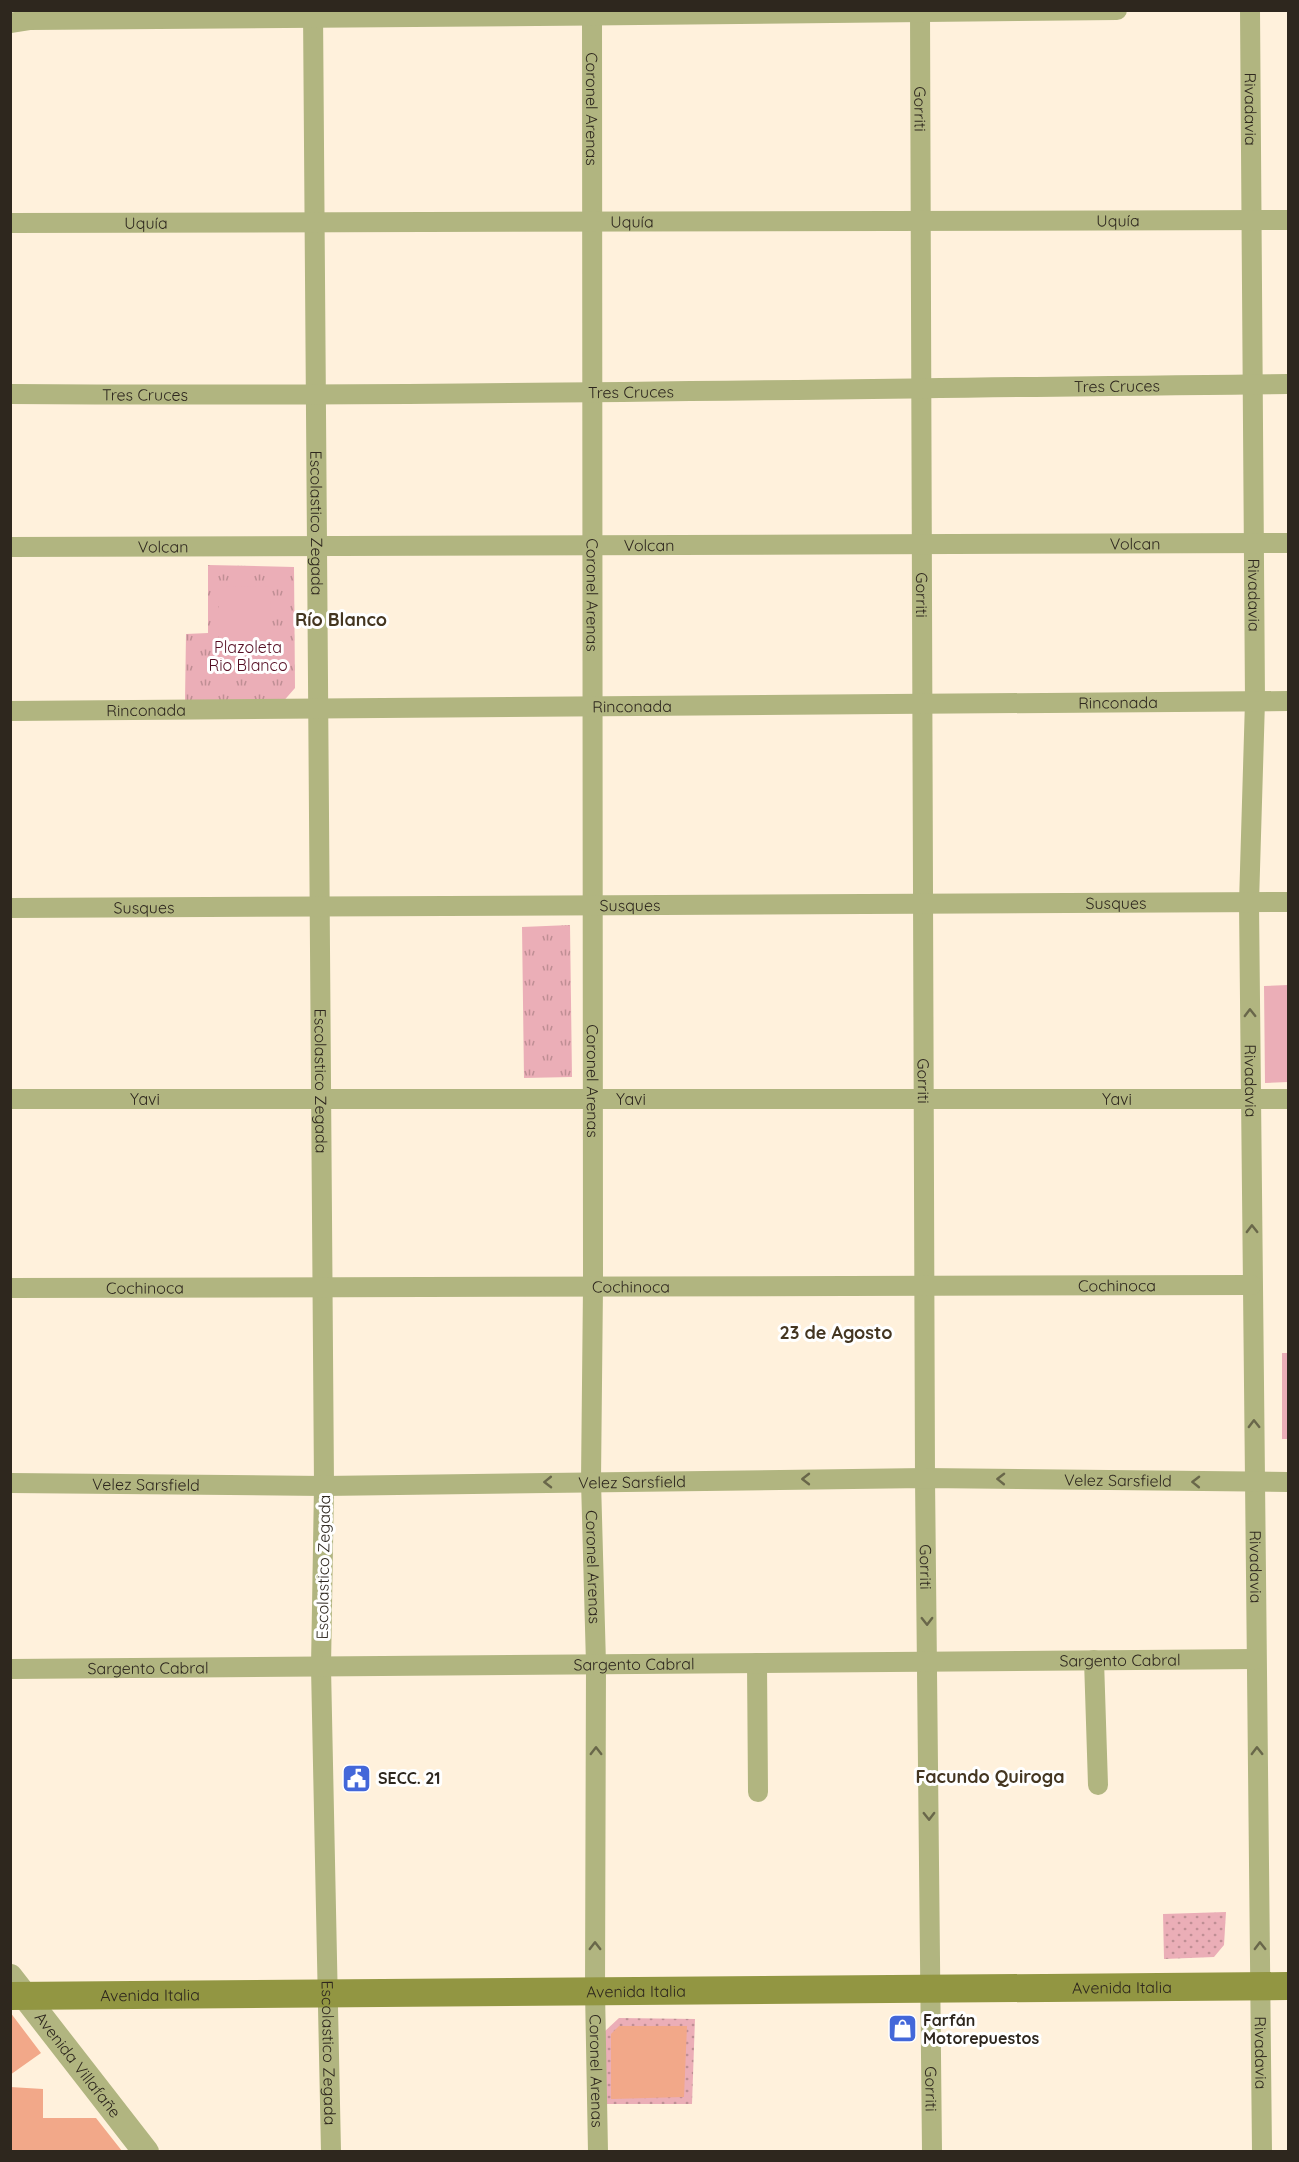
<svg xmlns="http://www.w3.org/2000/svg" width="1299" height="2162" font-family="Quicksand,sans-serif">
  <style>
    .grass { fill: url(#grass-dots) }
    .park { fill: url(#park-tufts) }
    .pitch { fill: #ebaeb7 }
    .building { fill: #f2a889 }
    .lines { fill: none; stroke-linecap: round; stroke-linejoin: round }
    .minor { stroke: #b1b580; stroke-width: 20 }
    .tertiary { stroke: #b1b580; stroke-width: 26 }
    .secondary { stroke: #929642; stroke-width: 28 }
    .oneway { stroke: #69674a }
    .labels { text-anchor: middle; stroke-width: 6; stroke-linejoin: round; paint-order: stroke }
    .street-label { font-size: 16px; fill: #2e271e; stroke: #fff }
    .park-label { font-size: 16px; fill: #550e23; stroke: #fff }
    .poi-label { font-size: 16px; font-weight: bold; fill: #2e271e; stroke: #fff; text-anchor: start }
    .neighbourhood-label { font-size: 18px; font-weight: bold; fill: #443621; stroke: #fff }
  </style>
  <defs>
    <pattern id="grass-dots" width="8" height="8" patternUnits="userSpaceOnUse" patternTransform="scale(1.5)"><rect width="8" height="8" fill="#ebaeb7"/><path d="M2 2h.1M6 6h.1" fill="none" stroke="#bf8e94" stroke-width="1.8" stroke-linecap="round"/></pattern>
    <pattern id="park-tufts" width="24" height="20" patternUnits="userSpaceOnUse" patternTransform="scale(1.5)"><rect width="24" height="20" fill="#ebaeb7"/><path d="M3 7l-1-3M5 7V3M7 7l1-3M15 17l-1-3M17 17v-4M19 17l1-3" fill="none" stroke="#bf8e94"/></pattern>
  </defs>
  <rect width="100%" height="100%" fill="#fff1dc"/>
  <!-- grass -->
  <path class="grass" d="M 1226,1912 L 1224,1945 L 1214,1957 L 1164,1959 L 1163,1914 Z
    M 619,2018 L 695,2019 L 692,2104 L 604,2104 L 604,2032 Z"/>
  <!-- park -->
  <path class="park" d="M 208,565 L 294,567 L 295,688 L 281,704 L 185,700 L 186,634 L 208,633 Z
    M 570,925 L 572,1077 L 524,1078 L 522,927 Z"/>
  <!-- pitch -->
  <path class="pitch" d="M 219,586 L 271,587 L 270,674 L 218,673 Z
    M 1288,985 L 1288,1082 L 1265,1083 L 1264,986 Z
    M 1282,1353 L 1288,1353 L 1288,1439 L 1282,1439 Z"/>
  <!-- building -->
  <path class="building" d="M 10,2012 L 41,2053 L 10,2075 Z
    M 619,2026 L 687,2026 L 684,2097 L 611,2099 L 611,2034 Z
    M 10,2087 L 43,2089 L 43,2118 L 96,2118 L 122,2151 L 10,2151 Z"/>
  <g class="lines">
    <!-- minor -->
    <g class="minor">
      <path id="s1" d="M 313,10 L 324,1486 L 321,1667 L 331,2152"/>
      <path id="s2" d="M 592,10 L 593,1286 L 591,1481 L 596,1664 L 595,1991 L 598,2152"/>
      <path id="s3" d="M 920,10 L 925,1478 L 932,2152"/>
      <path id="s4" d="M 1250,10 L 1255,701 L 1249,903 L 1262,2152"/>
      <path d="M 10,23 L 29,20 C 392,20 754,12 1117,10"/>
      <path id="s5" d="M 10,223 L 1288,220"/>
      <path id="s6" d="M 10,394 C 437,397 862,388 1288,384"/>
      <path id="s7" d="M 10,547 L 1288,543"/>
      <path id="s8" d="M 10,711 L 1288,701"/>
      <path id="s9" d="M 10,908 L 1288,902"/>
      <path id="s10" d="M 10,1099 L 1288,1099"/>
      <path id="s11" d="M 10,1288 L 1252,1285"/>
      <path id="s12" d="M 10,1483 L 324,1486 L 925,1478 L 1288,1482"/>
      <path d="M 1094,1660 L 1098,1785"/>
      <path d="M 757,1663 L 758,1792"/>
      <path id="s13" d="M 10,1669 L 1256,1659"/>
    </g>
    <!-- tertiary -->
    <path class="tertiary" id="s14" d="M 10,1977 L 146,2152"/>
    <!-- secondary -->
    <path class="secondary" id="s15" d="M 10,1996 L 1288,1986"/>
  </g>
  <!-- one-way arrows -->
  <defs><path id="oneway-chevron" d="M-2-3.5L2.5 0L-2 3.5" fill="none" stroke-width="1.6" stroke-linecap="round" stroke-linejoin="round" transform="scale(1.5)"/></defs>
  <g class="oneway">
    <use href="#oneway-chevron" transform="translate(1250 1013) rotate(-91)"/>
    <use href="#oneway-chevron" transform="translate(1252 1229) rotate(-91)"/>
    <use href="#oneway-chevron" transform="translate(1254 1424) rotate(-91)"/>
    <use href="#oneway-chevron" transform="translate(806 1479) rotate(180)"/>
    <use href="#oneway-chevron" transform="translate(1001 1479) rotate(-179)"/>
    <use href="#oneway-chevron" transform="translate(548 1482) rotate(179)"/>
    <use href="#oneway-chevron" transform="translate(1196 1482) rotate(-179)"/>
    <use href="#oneway-chevron" transform="translate(927 1621) rotate(89)"/>
    <use href="#oneway-chevron" transform="translate(596 1751) rotate(-90)"/>
    <use href="#oneway-chevron" transform="translate(1257 1751) rotate(-91)"/>
    <use href="#oneway-chevron" transform="translate(929 1816) rotate(89)"/>
    <use href="#oneway-chevron" transform="translate(595 1946) rotate(-90)"/>
    <use href="#oneway-chevron" transform="translate(1260 1946) rotate(-91)"/>
  </g>
  <!-- icons -->
  <defs>
    <symbol id="civic-square" viewBox="-11 -11 22 22"><rect x="-9" y="-9" width="18" height="18" rx="4" fill="#4367d9" stroke="#fff"/><path d="M-.6-6.5H3V-4.5H.6V-3L4-1V1h2V6H-6V1h2V-1L-.6-3ZM-1.2 2.5V6h2.4V2.5Z" fill="#fff"/></symbol>
    <symbol id="shop-square" viewBox="-11 -11 22 22"><rect x="-9" y="-9" width="18" height="18" rx="4" fill="#4367d9" stroke="#fff"/><path d="M-5-2.5h2.3a2.7 3.5 0 0 1 5.4 0H5L5.5 6h-11ZM-1.5-2.5h3a1.5 2.3 0 0 0-3 0Z" fill="#fff"/></symbol>
  </defs>
  <g fill-rule="evenodd">
    <use href="#civic-square" x="340" y="1762" width="33" height="33"/>
    <use href="#shop-square" x="886" y="2012" width="33" height="33"/>
  </g>
  <g class="labels">
    <!-- street labels -->
    <g class="street-label">
      <text dy="6" stroke="none"><textPath href="#s2" startOffset="99">Coronel Arenas</textPath></text>
      <text dy="6" stroke="none"><textPath href="#s3" startOffset="99">Gorriti</textPath></text>
      <text dy="6" stroke="none"><textPath href="#s4" startOffset="99">Rivadavia</textPath></text>
      <text dy="6" stroke="none"><textPath href="#s5" startOffset="1108">Uquía</textPath></text>
      <text dy="6" stroke="none"><textPath href="#s5" startOffset="622">Uquía</textPath></text>
      <text dy="6" stroke="none"><textPath href="#s5" startOffset="136">Uquía</textPath></text>
      <text dy="6" stroke="none"><textPath href="#s6" startOffset="1107">Tres Cruces</textPath></text>
      <text dy="6" stroke="none"><textPath href="#s6" startOffset="621">Tres Cruces</textPath></text>
      <text dy="6" stroke="none"><textPath href="#s6" startOffset="135">Tres Cruces</textPath></text>
      <text dy="6" stroke="none"><textPath href="#s1" startOffset="513">Escolastico Zegada</textPath></text>
      <text dy="6" stroke="none"><textPath href="#s7" startOffset="1125">Volcan</textPath></text>
      <text dy="6" stroke="none"><textPath href="#s7" startOffset="639">Volcan</textPath></text>
      <text dy="6" stroke="none"><textPath href="#s7" startOffset="153">Volcan</textPath></text>
      <text dy="6" stroke="none"><textPath href="#s2" startOffset="585">Coronel Arenas</textPath></text>
      <text dy="6" stroke="none"><textPath href="#s3" startOffset="585">Gorriti</textPath></text>
      <text dy="6" stroke="none"><textPath href="#s4" startOffset="585">Rivadavia</textPath></text>
      <text dy="6" stroke="none"><textPath href="#s8" startOffset="1108">Rinconada</textPath></text>
      <text dy="6" stroke="none"><textPath href="#s8" startOffset="622">Rinconada</textPath></text>
      <text dy="6" stroke="none"><textPath href="#s8" startOffset="136">Rinconada</textPath></text>
      <text dy="6" stroke="none"><textPath href="#s9" startOffset="1106">Susques</textPath></text>
      <text dy="6" stroke="none"><textPath href="#s9" startOffset="620">Susques</textPath></text>
      <text dy="6" stroke="none"><textPath href="#s9" startOffset="134">Susques</textPath></text>
      <text dy="6" stroke="none"><textPath href="#s1" startOffset="1071">Escolastico Zegada</textPath></text>
      <text dy="6" stroke="none"><textPath href="#s2" startOffset="1071">Coronel Arenas</textPath></text>
      <text dy="6" stroke="none"><textPath href="#s3" startOffset="1071">Gorriti</textPath></text>
      <text dy="6" stroke="none"><textPath href="#s4" startOffset="1071">Rivadavia</textPath></text>
      <text dy="6" stroke="none"><textPath href="#s10" startOffset="135">Yavi</textPath></text>
      <text dy="6" stroke="none"><textPath href="#s10" startOffset="621">Yavi</textPath></text>
      <text dy="6" stroke="none"><textPath href="#s10" startOffset="1107">Yavi</textPath></text>
      <text dy="6" stroke="none"><textPath href="#s11" startOffset="1107">Cochinoca</textPath></text>
      <text dy="6" stroke="none"><textPath href="#s11" startOffset="621">Cochinoca</textPath></text>
      <text dy="6" stroke="none"><textPath href="#s11" startOffset="135">Cochinoca</textPath></text>
      <text dy="6" stroke="none"><textPath href="#s12" startOffset="622">Velez Sarsfield</textPath></text>
      <text dy="6" stroke="none"><textPath href="#s12" startOffset="1108">Velez Sarsfield</textPath></text>
      <text dy="6" stroke="none"><textPath href="#s12" startOffset="136">Velez Sarsfield</textPath></text>
      <text transform="translate(323 1567) rotate(-89)" y="6">Escolastico Zegada</text>
      <text dy="6" stroke="none"><textPath href="#s2" startOffset="1557">Coronel Arenas</textPath></text>
      <text dy="6" stroke="none"><textPath href="#s3" startOffset="1557">Gorriti</textPath></text>
      <text dy="6" stroke="none"><textPath href="#s4" startOffset="1557">Rivadavia</textPath></text>
      <text dy="6" stroke="none"><textPath href="#s13" startOffset="1110">Sargento Cabral</textPath></text>
      <text dy="6" stroke="none"><textPath href="#s13" startOffset="624">Sargento Cabral</textPath></text>
      <text dy="6" stroke="none"><textPath href="#s13" startOffset="138">Sargento Cabral</textPath></text>
      <text dy="6" stroke="none"><textPath href="#s15" startOffset="1112">Avenida Italia</textPath></text>
      <text dy="6" stroke="none"><textPath href="#s15" startOffset="626">Avenida Italia</textPath></text>
      <text dy="6" stroke="none"><textPath href="#s15" startOffset="140">Avenida Italia</textPath></text>
      <text dy="6" stroke="none"><textPath href="#s1" startOffset="2043">Escolastico Zegada</textPath></text>
      <text dy="6" stroke="none"><textPath href="#s4" startOffset="2043">Rivadavia</textPath></text>
      <text dy="6" stroke="none"><textPath href="#s14" startOffset="111">Avenida Villafañe</textPath></text>
      <text dy="6" stroke="none"><textPath href="#s2" startOffset="2061">Coronel Arenas</textPath></text>
      <text dy="6" stroke="none"><textPath href="#s3" startOffset="2079">Gorriti</textPath></text>
    </g>
    <!-- park labels -->
    <g class="park-label">
      <text x="248" y="653">Plazoleta<tspan x="248" dy="18">Rio Blanco</tspan></text>
    </g>
    <!-- poi labels -->
    <g class="poi-label">
      <text x="378" y="1784">SECC. 21</text>
      <text x="923" y="2026">Farfán<tspan x="923" dy="18">Motorepuestos</tspan></text>
    </g>
    <!-- neighbourhood labels -->
    <g class="neighbourhood-label">
      <text x="341" y="626">Río Blanco</text>
      <text x="836" y="1339">23 de Agosto</text>
      <text x="990" y="1783">Facundo Quiroga</text>
    </g>
  </g>
  <!-- border -->
  <rect width="1299" height="2162" fill="none" stroke="#2e271e" stroke-width="24"/>
</svg>
